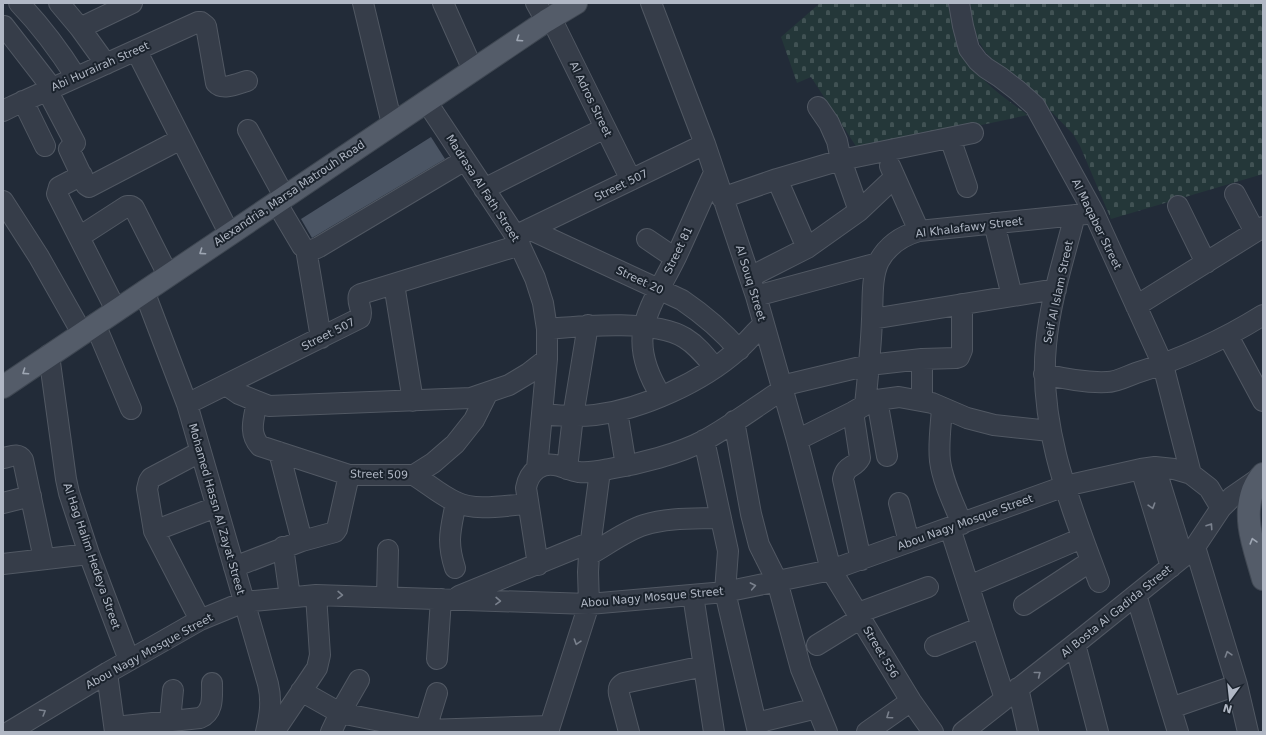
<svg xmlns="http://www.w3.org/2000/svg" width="1266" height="735" font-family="'DejaVu Sans',sans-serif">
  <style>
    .cemetery { fill: url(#cemetery-stones) }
    .building { fill: #4b5564 }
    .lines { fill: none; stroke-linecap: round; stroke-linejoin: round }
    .minor-casing { stroke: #515863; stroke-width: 22 }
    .major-casing { stroke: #3f4752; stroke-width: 24 }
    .minor { stroke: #363d49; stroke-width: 20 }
    .major { stroke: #545c69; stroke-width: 22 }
    .oneway { stroke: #9ea6b3 }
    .oneway2 { stroke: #7a818d }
    .labels { text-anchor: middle; stroke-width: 4; stroke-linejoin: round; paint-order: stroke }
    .street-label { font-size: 11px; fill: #b1b8c5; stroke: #1b232d }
  </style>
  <defs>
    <pattern id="cemetery-stones" width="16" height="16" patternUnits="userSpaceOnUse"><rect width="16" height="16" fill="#243739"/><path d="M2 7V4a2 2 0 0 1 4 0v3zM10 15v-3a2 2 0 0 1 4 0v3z" fill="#415254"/></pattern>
  </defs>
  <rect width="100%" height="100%" fill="#222b38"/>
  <!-- cemetery -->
  <path class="cemetery" d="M 820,3 L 948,3 C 953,32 963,59 984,80 C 997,93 1013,104 1028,115 L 859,151 L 811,77 L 797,83 L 781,37 Z
    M 969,3 L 1263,3 L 1263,174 L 1111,219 L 1080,146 L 1073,134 L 1029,89 L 1016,80 L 986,53 L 978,40 L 974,29 Z"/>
  <!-- building -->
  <path class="building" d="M 431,137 L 445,159 L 312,238 L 301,219 Z"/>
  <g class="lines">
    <defs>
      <path id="minor" d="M 19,3 C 41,26 59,50 76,77
        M 59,3 L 80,28 L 106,64
        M 363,3 L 392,124
        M 443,3 L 473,70
        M 536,3 L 546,21
        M 651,3 L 705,144 L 756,296 L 797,440 L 831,570 L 911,701 L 933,732
        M 959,3 L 963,26 L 969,49 L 978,61 L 986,68 L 1000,77 L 1017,90 L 1035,106 L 1094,213 L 1163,365 L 1191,474
        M 551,18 L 631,180
        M 4,26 L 52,88
        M 80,28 L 132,3
        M 136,50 L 229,233
        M 47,90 L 75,143 L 69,149 L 86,185 L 89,187 L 181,139
        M 23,101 L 45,146
        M 426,101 L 515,235 L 535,278 L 543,303 L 547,329 L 547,359 L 537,468
        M 818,107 L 829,123 L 837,141 L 841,160 L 859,211
        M 3,111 L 13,106 L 198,22 L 201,22 L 206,26 L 216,83 C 223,91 239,83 247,81
        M 248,130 L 284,196
        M 950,138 L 967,187
        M 890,166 L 919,231
        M 82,175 L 59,187 L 57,194 L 116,310
        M 777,179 L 807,248
        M 484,189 L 605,128
        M 1235,194 L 1255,232
        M 722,198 L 777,179 L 841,160 L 973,133
        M 3,201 L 39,257 L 82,333
        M 276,202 L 302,246 C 308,252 313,250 319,247 L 465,160
        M 1178,206 L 1206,263
        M 1075,215 C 1064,258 1050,301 1046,345 C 1038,428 1071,506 1099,582
        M 994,223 L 1012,296
        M 529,229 L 682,300 C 704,315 721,329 739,350
        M 521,233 L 705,144
        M 79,237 L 127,206 L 131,206 L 134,208 L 168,275
        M 647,239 L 675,258
        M 306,249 L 321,338
        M 750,277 L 807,248 L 859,211 L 895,177
        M 394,284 L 413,401
        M 144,291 L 187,404 L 268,684 C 272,701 270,715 266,732
        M 756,296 L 878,263
        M 1136,306 L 1263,227
        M 872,319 L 1056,289
        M 95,324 L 131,409
        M 547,329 C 583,326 654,319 685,338 C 698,346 706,357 715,368
        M 1228,336 L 1263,401
        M 49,355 L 66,479 L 69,493 L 89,554 L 129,660
        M 1044,374 C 1065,379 1086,383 1107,382 C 1117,382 1127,376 1136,373 C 1181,359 1223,340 1263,315
        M 226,385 L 239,394 L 269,406 L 471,398 L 509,385 L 529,373 L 547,359
        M 781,386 L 869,365 L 922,359 L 956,358 L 959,357 L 962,350 L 962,304
        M 661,396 C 624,337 649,311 676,257 C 689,229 701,201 714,173
        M 877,400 L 887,456
        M 922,401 L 922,359
        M 257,402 C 254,418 248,433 260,446 L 349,475 L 414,475 L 433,463 L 455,444 L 474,420 L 487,394
        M 187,404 L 360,318 C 364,310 356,303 359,295 L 361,294 L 520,245
        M 865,405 C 868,376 871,348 872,319 C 873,302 871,277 879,261 C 888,245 901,236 919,231 L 1086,214
        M 942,408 C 941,425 938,444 940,461 C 943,483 954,504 962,524
        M 617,411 L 626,466
        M 853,412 L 860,458 C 854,469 846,464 843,479 L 861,560
        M 543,414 C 561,416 578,417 595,415 C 643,409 702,382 738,350 C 747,342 755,332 764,324
        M 734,421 L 751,514 L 759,545 L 777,581 L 801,669 L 827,732
        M 704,440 L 728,551 L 725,592 L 758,732
        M 797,440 L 853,412 L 865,405 L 877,400 L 899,397 L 932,403 L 967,418 L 994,425 L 1050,431
        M 279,452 L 302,541
        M 3,458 C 10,457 18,452 23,460 L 44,559
        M 1155,467 L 1183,557
        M 567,469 L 573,416 L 588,325
        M 1141,469 L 1171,567
        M 414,475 C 428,484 442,496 456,502 C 476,512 507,505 528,504
        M 3,503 L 31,496
        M 899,503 L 909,542
        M 950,528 L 1005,699
        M 154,531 L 216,507
        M 283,547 L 290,597
        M 1195,547 L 1237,685 L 1248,732
        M 589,555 C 607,545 625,531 644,525 C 669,517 696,519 721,518
        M 3,564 L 89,554
        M 538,565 L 526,488 C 529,471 542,461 559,466 C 566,468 572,471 579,472 C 590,473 599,471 609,469 C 639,464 679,454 705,440 C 732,425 757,406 782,390
        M 234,567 L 302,541 L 335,532 L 337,529 L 349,475
        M 455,568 C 446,540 451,529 456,502
        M 969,586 L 1082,538
        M 693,595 L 714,732
        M 1136,595 L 1178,732
        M 459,596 L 591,542
        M 387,597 L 388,550
        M 1024,605 L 1091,561
        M 858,613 L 928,587
        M 200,620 L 154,531 L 147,489 L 149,481 L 151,478 L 200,452
        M 1075,644 L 1098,732
        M 817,645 L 861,618
        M 935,646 L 982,627
        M 437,659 L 441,599
        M 107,673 L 115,732
        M 1018,688 L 1028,732
        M 301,691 L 340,713 L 426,730 L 550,726
        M 1171,708 L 1237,685
        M 170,721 L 173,690
        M 756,723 L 817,708
        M 115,727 L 200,718 C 214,712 212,697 212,683
        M 9,732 L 107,673 L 200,620 L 244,602 L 316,595 L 589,604 L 725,592 L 831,570 L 1065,486 L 1141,469 L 1155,467 L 1174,469 L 1191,474 L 1209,488 L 1221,508
        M 274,732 L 313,674 L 317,668 L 320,655 L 316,595
        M 331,732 L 340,713 L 359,680
        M 425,732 L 437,693
        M 548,732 L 589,604 L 588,572 L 589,555 L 600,471
        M 629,732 L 619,694 C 618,688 619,686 624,683 L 704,666
        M 867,732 L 911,701
        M 963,732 L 1075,644 L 1183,557 L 1195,547 L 1221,508 L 1232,497 L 1258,479"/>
      <path id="major" d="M 3,387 L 546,21 L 576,3
        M 1263,474 C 1258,479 1256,483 1253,490 C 1242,520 1255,549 1263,579"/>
    </defs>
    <!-- minor casing -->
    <use href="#minor" class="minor-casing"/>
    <!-- major casing -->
    <use href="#major" class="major-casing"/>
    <!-- minor -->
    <use href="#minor" class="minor"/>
    <!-- major -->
    <use href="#major" class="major"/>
  </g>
  <!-- one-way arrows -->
  <defs><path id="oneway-chevron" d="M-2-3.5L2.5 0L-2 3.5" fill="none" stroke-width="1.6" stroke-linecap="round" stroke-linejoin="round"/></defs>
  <g class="oneway">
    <use href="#oneway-chevron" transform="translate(519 39) rotate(146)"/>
    <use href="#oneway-chevron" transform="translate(202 252) rotate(146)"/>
    <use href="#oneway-chevron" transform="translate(25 372) rotate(146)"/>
    <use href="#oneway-chevron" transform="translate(1253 541) rotate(-106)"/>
  </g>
  <g class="oneway2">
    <use href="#oneway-chevron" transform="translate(1152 506) rotate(73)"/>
    <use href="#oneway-chevron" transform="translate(1210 526) rotate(-56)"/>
    <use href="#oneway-chevron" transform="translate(753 586) rotate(-11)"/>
    <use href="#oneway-chevron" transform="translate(340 595) rotate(2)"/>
    <use href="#oneway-chevron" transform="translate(498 601) rotate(2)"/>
    <use href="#oneway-chevron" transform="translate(577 642) rotate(108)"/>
    <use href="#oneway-chevron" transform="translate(1228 654) rotate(-107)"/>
    <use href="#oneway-chevron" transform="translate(1038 674) rotate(-38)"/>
    <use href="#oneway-chevron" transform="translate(43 712) rotate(-31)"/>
    <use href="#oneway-chevron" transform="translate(889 716) rotate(145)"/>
  </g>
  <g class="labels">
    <!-- street labels -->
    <g class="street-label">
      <text transform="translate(100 66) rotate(-24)" y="4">Abi Hurairah Street</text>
      <text transform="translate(591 99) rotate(64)" y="4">Al Adros Street</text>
      <text transform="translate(621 185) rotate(-26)" y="4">Street 507</text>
      <text transform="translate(483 188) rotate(57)" y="4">Madrasa Al Fath Street</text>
      <text transform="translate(289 193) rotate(-34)" y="4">Alexandria, Marsa Matrouh Road</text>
      <text transform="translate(1097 224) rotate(64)" y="4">Al Maqaber Street</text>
      <text transform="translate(969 227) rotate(-7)" y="4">Al Khalafawy Street</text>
      <text transform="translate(678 250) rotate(-64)" y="4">Street 81</text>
      <text transform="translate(640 280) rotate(25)" y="4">Street 20</text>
      <text transform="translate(751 283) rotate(73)" y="4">Al Souq Street</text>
      <text transform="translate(1058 292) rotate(-78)" y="4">Seif Al Islam Street</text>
      <text transform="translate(328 334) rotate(-27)" y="4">Street 507</text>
      <text transform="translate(379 474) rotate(1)" y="4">Street 509</text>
      <text transform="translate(217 509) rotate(74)" y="4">Mohamed Hassn Al Zayat Street</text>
      <text transform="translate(965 522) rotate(-20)" y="4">Abou Nagy Mosque Street</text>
      <text transform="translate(92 556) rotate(71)" y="4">Al Hag Halim Hedeya Street</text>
      <text transform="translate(652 597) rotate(-5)" y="4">Abou Nagy Mosque Street</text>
      <text transform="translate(1116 611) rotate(-39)" y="4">Al Bosta Al Gadida Street</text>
      <text transform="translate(149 651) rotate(-29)" y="4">Abou Nagy Mosque Street</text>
      <text transform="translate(881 652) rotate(59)" y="4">Street 556</text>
    </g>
  </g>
  <!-- border -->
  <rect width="1266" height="735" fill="none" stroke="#b1b8c5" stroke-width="8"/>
  <!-- north arrow -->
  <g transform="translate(1230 699) rotate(195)" stroke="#1b232d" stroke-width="3" paint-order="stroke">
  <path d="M0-3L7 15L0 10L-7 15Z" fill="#b1b8c5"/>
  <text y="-6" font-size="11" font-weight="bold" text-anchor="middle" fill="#b1b8c5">N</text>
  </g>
</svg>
